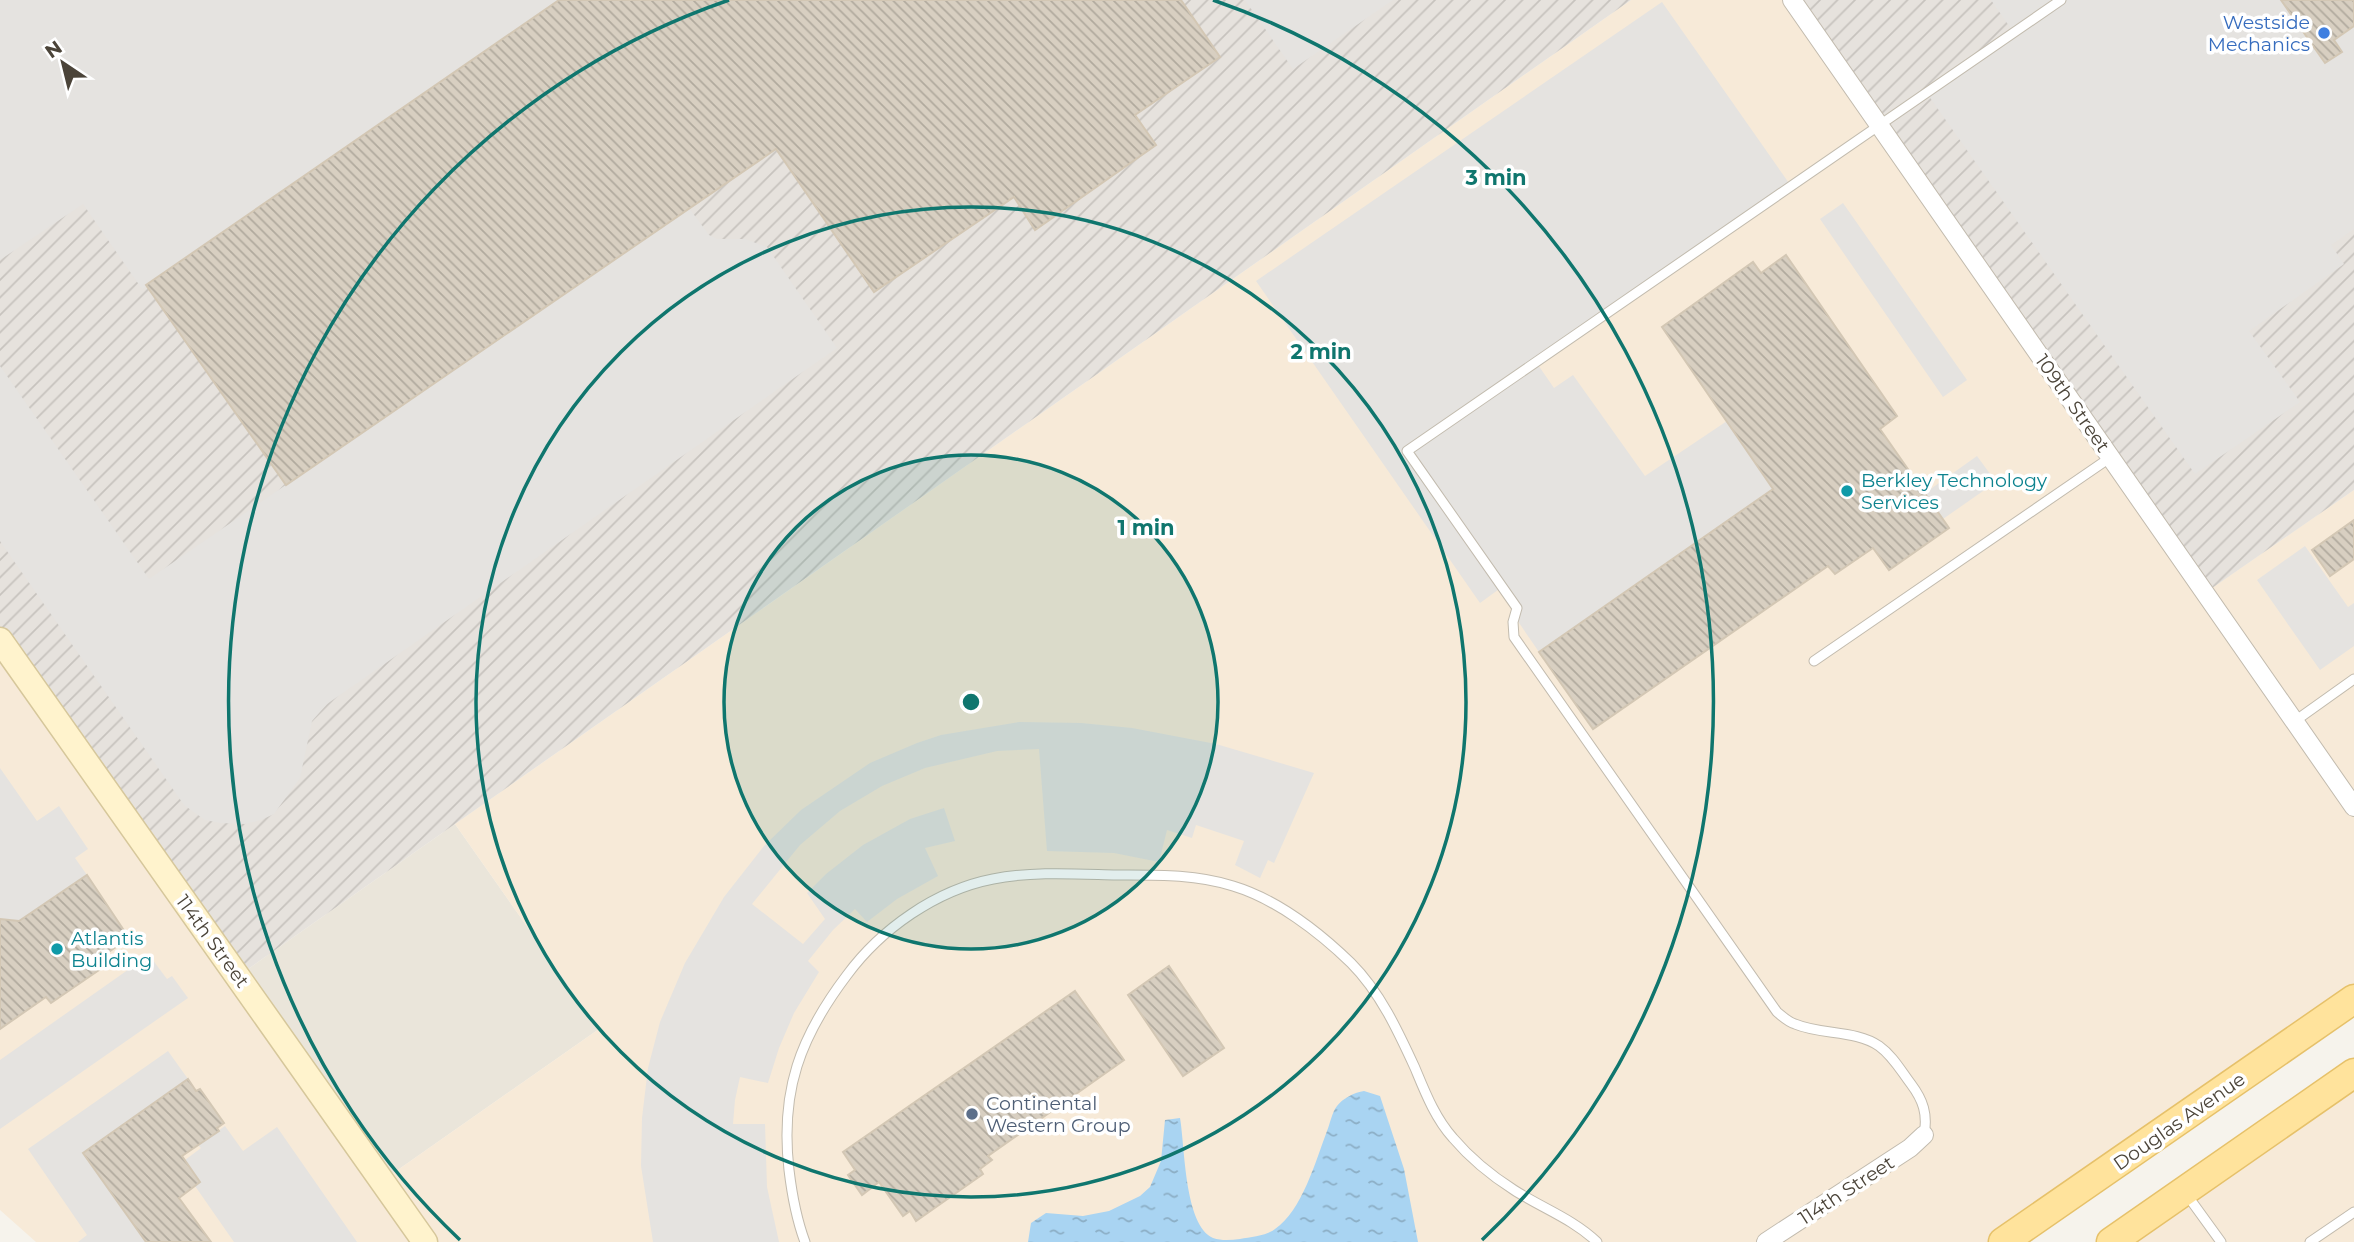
<svg xmlns="http://www.w3.org/2000/svg" width="2354" height="1242" font-family="Montserrat,sans-serif">
  <style>
    .residential { fill: #eae5da }
    .commercial { fill: #f7ead8 }
    .industrial { fill: url(#industrial-furrows) }
    .parking { fill: #e5e3e0 }
    .water { fill: url(#water-ripples) }
    .building { fill: url(#building-back-hatch); stroke: #d3c7b4; stroke-width: 2 }
    .lines { fill: none; stroke-linecap: round; stroke-linejoin: round }
    .lane-casing { stroke: #c2bbae; stroke-width: 11 }
    .street-casing { stroke: #c2bbae; stroke-width: 20 }
    .secondary-casing { stroke: #d6c79b; stroke-width: 27 }
    .primary-casing { stroke: #e6c16a; stroke-width: 31 }
    .lane { stroke: #fff; stroke-width: 9 }
    .street { stroke: #fff; stroke-width: 18 }
    .secondary { stroke: #fff3cd; stroke-width: 24 }
    .primary { stroke: #ffe39c; stroke-width: 28 }
    .ring { fill: none; stroke: #0f766e; stroke-width: 3.5 }
    .shop-dot { fill: #3f7fe0; stroke: #fff; stroke-width: 2.5 }
    .culture-dot { fill: #0f9aa8; stroke: #fff; stroke-width: 2.5 }
    .service-dot { fill: #5c6f8a; stroke: #fff; stroke-width: 2.5 }
    .labels { text-anchor: middle; stroke-width: 7; stroke-linejoin: round; paint-order: stroke }
    .shop-label { font-size: 19px; fill: #366cbe; stroke: #fff; text-anchor: end }
    .street-label { font-size: 19px; fill: #4b4439; stroke: #fff }
    .culture-label { font-size: 19px; fill: #0d838f; stroke: #fff; text-anchor: start }
    .service-label { font-size: 19px; fill: #4e5e75; stroke: #fff; text-anchor: start }
    .centre { fill: #0f766e; stroke: #fff; stroke-width: 3.5 }
    .ring-label { font-size: 21px; text-anchor: middle; font-weight: bold; fill: #0f766e; stroke: #fff; stroke-width: 7; stroke-linejoin: round; paint-order: stroke }
  </style>
  <defs>
    <pattern id="industrial-furrows" width="10" height="10" patternUnits="userSpaceOnUse" patternTransform="scale(1.75)"><rect width="10" height="10" fill="#e6e2dd"/><path d="M-1 1l2-2M0 10L10 0M9 11l2-2" fill="none" stroke="#c7c3be"/></pattern>
    <pattern id="water-ripples" width="26" height="14" patternUnits="userSpaceOnUse" patternTransform="scale(1.75)"><rect width="26" height="14" fill="#a9d4f2"/><path d="M2 4q2-2 4 0t4 0M15 11q2-2 4 0t4 0" fill="none" stroke="#8caec5"/></pattern>
    <pattern id="building-back-hatch" width="6" height="6" patternUnits="userSpaceOnUse" patternTransform="scale(1.75)"><rect width="6" height="6" fill="#d8cfc1"/><path d="M-1 5l2 2M0 0l6 6M5-1l2 2" fill="none" stroke="#b1aa9e"/></pattern>
  </defs>
  <rect width="100%" height="100%" fill="#f6f3ec"/>
  <!-- residential -->
  <path class="residential" d="M 455,824 L 599,1029 L 382,1181 L 238,976 Z"/>
  <!-- commercial -->
  <path class="commercial" d="M 1631,0 L 1792,0 L 2206,592 L 2354,490 L 2354,999 L 2003,1242 L 36,1242 L 0,1210 L 0,640 L 382,1181 L 599,1029 L 455,824 Z
    M 2354,1073 L 2354,1242 L 2111,1242 Z"/>
  <!-- industrial -->
  <path class="industrial" d="M 0,0 L 1631,0 L 238,976 L 0,640 Z
    M 1792,0 L 2354,0 L 2354,490 L 2205,593 Z"/>
  <!-- parking -->
  <path class="parking" d="M 0,0 L 559,0 L 142,289 L 83,204 L 0,260 Z
    M 1245,0 L 1393,0 L 1293,69 Z
    M 1991,0 L 2281,0 L 2325,63 L 2342,52 L 2334,40 L 2354,26 L 2354,229 L 2331,245 L 2344,264 L 2249,331 L 2300,402 L 2195,474 L 1926,92 L 2014,33 Z
    M 1662,2 L 1791,186 L 1536,362 L 1554,388 L 1573,375 L 1645,476 L 1727,421 L 1773,489 L 1539,652 L 1515,617 L 1517,608 L 1502,587 L 1480,603 L 1256,281 Z
    M 1843,203 L 1967,380 L 1943,397 L 1820,219 Z
    M 689,208 L 709,235 L 717,239 L 745,239 L 767,247 L 837,348 L 327,704 L 312,721 L 300,778 L 274,814 L 261,820 L 245,824 L 220,823 L 205,820 L 184,805 L 0,541 L 0,366 L 149,579 Z
    M 1977,456 L 1996,482 L 1943,519 L 1925,493 Z
    M 2305,546 L 2348,607 L 2354,603 L 2354,646 L 2320,670 L 2257,580 Z
    M 1019,722 L 1081,723 L 1132,728 L 1216,744 L 1314,773 L 1274,863 L 1268,860 L 1260,878 L 1235,865 L 1244,841 L 1196,825 L 1192,838 L 1167,830 L 1159,862 L 1114,853 L 1047,851 L 1039,749 L 997,751 L 925,768 L 882,786 L 840,811 L 800,845 L 752,904 L 803,944 L 825,919 L 807,893 L 826,874 L 863,845 L 910,819 L 944,808 L 955,841 L 925,848 L 938,876 L 897,899 L 867,922 L 855,909 L 833,930 L 808,961 L 819,972 L 794,1013 L 779,1048 L 768,1083 L 740,1077 L 735,1100 L 733,1124 L 765,1124 L 767,1187 L 779,1242 L 653,1242 L 641,1166 L 642,1118 L 648,1068 L 660,1022 L 685,963 L 724,897 L 764,846 L 801,810 L 870,763 L 917,743 L 941,735 Z
    M 0,768 L 37,821 L 59,806 L 88,849 L 75,858 L 87,875 L 15,924 L 12,920 L 0,919 Z
    M 149,955 L 167,979 L 172,976 L 188,998 L 0,1129 L 0,1060 Z
    M 168,1051 L 188,1079 L 83,1153 L 146,1242 L 78,1242 L 87,1235 L 28,1149 Z
    M 225,1126 L 243,1151 L 277,1127 L 357,1242 L 234,1242 L 195,1186 L 200,1182 L 185,1160 L 201,1148 L 198,1145 Z"/>
  <!-- water -->
  <path class="water" d="M 1364,1091 L 1380,1096 L 1404,1169 L 1418,1242 L 1028,1242 L 1031,1223 L 1046,1213 L 1083,1216 L 1109,1211 L 1140,1196 L 1150,1187 L 1161,1161 L 1165,1120 L 1180,1118 C 1185,1146 1184,1225 1213,1238 C 1222,1241 1231,1240 1240,1239 C 1251,1237 1266,1236 1275,1229 C 1302,1211 1316,1160 1327,1131 C 1330,1124 1332,1112 1337,1106 C 1342,1099 1355,1092 1364,1091 Z"/>
  <!-- building -->
  <path class="building" d="M 559,0 L 1181,0 L 1220,57 L 1135,115 L 1156,145 L 1035,230 L 1014,197 L 874,292 L 776,149 L 286,485 L 146,285 Z
    M 2281,0 L 2354,0 L 2354,26 L 2334,40 L 2342,52 L 2325,63 Z
    M 1786,255 L 1897,416 L 1880,429 L 1949,528 L 1889,570 L 1873,548 L 1835,574 L 1828,566 L 1593,729 L 1539,652 L 1773,489 L 1662,327 L 1753,262 L 1761,273 Z
    M 2354,520 L 2354,559 L 2330,576 L 2312,550 Z
    M 87,875 L 129,938 L 97,960 L 102,968 L 51,1003 L 46,997 L 0,1029 L 0,919 L 19,921 Z
    M 1169,966 L 1224,1048 L 1183,1076 L 1128,995 Z
    M 1075,991 L 1124,1060 L 988,1156 L 992,1160 L 980,1169 L 983,1174 L 916,1221 L 910,1211 L 903,1216 L 879,1182 L 862,1195 L 848,1175 L 855,1170 L 843,1152 Z
    M 188,1079 L 196,1091 L 200,1089 L 224,1123 L 217,1128 L 219,1131 L 182,1156 L 200,1182 L 179,1198 L 211,1242 L 146,1242 L 83,1153 Z"/>
  <g class="lines">
    <defs>
      <path id="lane" d="M 1814,661 L 2111,457
        M 2295,721 L 2354,679
        M 1924,1135 C 1928,1114 1923,1100 1911,1084 C 1901,1071 1893,1056 1879,1046 C 1856,1030 1821,1035 1795,1024 C 1788,1022 1782,1016 1777,1012 L 1514,637 L 1513,622 L 1517,608 L 1407,451 L 2061,0
        M 2187,1195 L 2221,1242
        M 805,1242 C 796,1218 792,1195 789,1170 C 780,1091 800,1037 847,975 C 881,929 936,890 993,879 C 1033,871 1076,874 1117,875 C 1156,875 1195,874 1233,886 C 1276,899 1319,932 1351,963 C 1380,992 1398,1031 1415,1068 C 1425,1092 1435,1118 1453,1138 C 1470,1158 1492,1176 1514,1190 C 1542,1208 1573,1219 1597,1242
        M 2310,1242 L 2354,1212"/>
      <path id="street" d="M 1792,0 L 2354,807
        M 1766,1242 L 1910,1148 L 1924,1135"/>
      <path id="secondary" d="M 0,640 L 425,1242"/>
      <path id="primary" d="M 2003,1242 L 2354,999
        M 2111,1242 L 2354,1073"/>
    </defs>
    <!-- lane casing -->
    <use href="#lane" class="lane-casing"/>
    <!-- street casing -->
    <use href="#street" class="street-casing"/>
    <!-- secondary casing -->
    <use href="#secondary" class="secondary-casing"/>
    <!-- primary casing -->
    <use href="#primary" class="primary-casing"/>
    <!-- lane -->
    <use href="#lane" class="lane"/>
    <!-- street -->
    <use href="#street" class="street"/>
    <!-- secondary -->
    <use href="#secondary" class="secondary"/>
    <!-- primary -->
    <use href="#primary" class="primary"/>
  </g>
  <!-- distance rings -->
  <circle cx="971" cy="702" r="247" fill="#0f766e" fill-opacity=".12"/>
  <g class="ring">
    <circle cx="971" cy="702" r="247"/>
    <circle cx="971" cy="702" r="495"/>
    <path d="M460 1240A742 742 0 0 1 729 0M1213 0A742 742 0 0 1 1482 1240"/>
  </g>
  <!-- markers -->
  <circle class="shop-dot" cx="2324" cy="33" r="7"/>
  <g class="culture-dot">
    <circle cx="1847" cy="491" r="7"/>
    <circle cx="57" cy="949" r="7"/>
  </g>
  <circle class="service-dot" cx="972" cy="1114" r="7"/>
  <g class="labels">
    <!-- shop labels -->
    <g class="shop-label">
      <text x="2310" y="29">Westside<tspan x="2310" dy="22">Mechanics</tspan></text>
    </g>
    <!-- street labels -->
    <g class="street-label">
      <text transform="translate(2073 403) rotate(55)" y="7">109th Street</text>
      <text transform="translate(213 941) rotate(54)" y="7">114th Street</text>
      <text transform="translate(2179 1121) rotate(-35)" y="7">Douglas Avenue</text>
      <text transform="translate(1846 1190) rotate(-33)" y="7">114th Street</text>
    </g>
    <!-- culture labels -->
    <g class="culture-label">
      <text x="1861" y="487">Berkley Technology<tspan x="1861" dy="22">Services</tspan></text>
      <text x="71" y="945">Atlantis<tspan x="71" dy="22">Building</tspan></text>
    </g>
    <!-- service labels -->
    <g class="service-label">
      <text x="986" y="1110">Continental<tspan x="986" dy="22">Western Group</tspan></text>
    </g>
  </g>
  <circle cx="971" cy="702" r="10" class="centre"/>
  <g class="ring-label">
    <text x="1496" y="185">3 min</text>
    <text x="1321" y="359">2 min</text>
    <text x="1146" y="535">1 min</text>
  </g>
  <!-- north arrow -->
  <g transform="translate(63 63) rotate(325)" stroke="#ffffff" stroke-width="5" paint-order="stroke">
  <path d="M0-5L12 26L0 18L-12 26Z" fill="#4b4439"/>
  <text y="-10" font-size="19" font-weight="bold" text-anchor="middle" fill="#4b4439">N</text>
  </g>
</svg>
